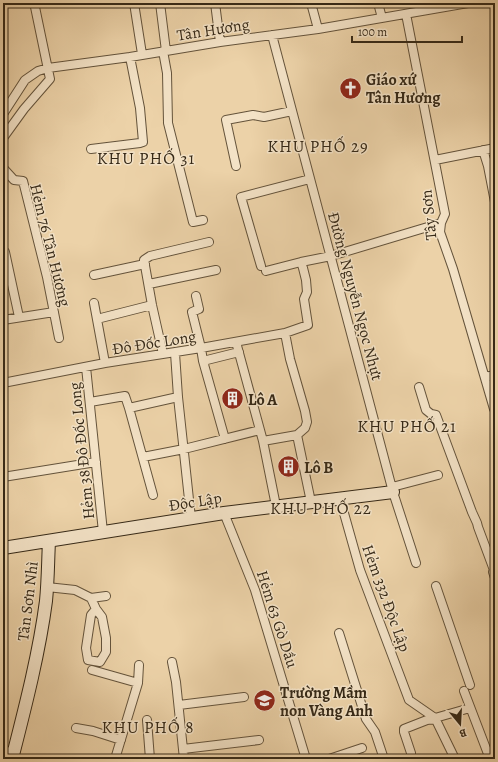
<svg xmlns="http://www.w3.org/2000/svg" width="498" height="762" font-family="Alegreya,serif">
  <style>
    .lines { fill: none; stroke-linecap: round; stroke-linejoin: round }
    .street-casing { stroke: #64533b; stroke-width: 10 }
    .secondary-casing { stroke: #362917; stroke-width: 14 }
    .street { stroke: #f3e2c6; stroke-width: 8 }
    .secondary { stroke: #f3e2c6; stroke-width: 12 }
    .labels { text-anchor: middle; stroke-width: 3; stroke-linejoin: round; paint-order: stroke }
    .street-label { font-size: 16px; fill: #362917; stroke: #f3e2c6 }
    .poi-label { font-size: 16px; font-weight: bold; fill: #362917; stroke: #f3e2c6; text-anchor: start }
    .neighbourhood-label { font-size: 17px; letter-spacing: 1px; fill: #362917; stroke: #f3e2c6 }
  </style>
  <rect width="100%" height="100%" fill="#ecd2a8"/>
  <filter id="stains"><feTurbulence type="fractalNoise" baseFrequency=".005" numOctaves="4"/><feColorMatrix values="0 0 0 0 .2 0 0 0 0 .09 0 0 0 0 .02 0 0 0 .5 -.17"/></filter>
  <radialGradient id="worn" r=".72"><stop offset=".6" stop-color="#630" stop-opacity="0"/><stop offset="1" stop-color="#630" stop-opacity=".3"/></radialGradient>
  <g class="lines">
    <defs>
      <path id="street" d="M 134,3 L 142,54
        M 160,3 L 166,51
        M 215,3 L 220,42
        M 311,3 L 318,29
        M 378,3 L 382,18
        M 406,14 L 445,214 L 441,223 L 440,232 L 453,269 L 494,409
        M 272,35 L 393,492 L 416,563
        M 163,51 L 167,73 L 168,123 L 193,222 L 203,220
        M 3,114 L 25,80 L 38,71 L 48,68 L 130,57 L 220,42 L 318,29 L 468,3
        M 3,138 L 24,109 L 50,79 L 35,7 L 36,3
        M 91,149 L 140,143 L 143,142 L 140,108 L 130,57
        M 483,150 L 488,166 L 495,202
        M 435,160 L 495,148
        M 236,166 L 226,120 L 253,115 L 264,117 L 292,111
        M 3,168 L 14,180 L 23,181 L 47,277 L 59,338
        M 5,252 L 19,317
        M 261,266 L 241,197 L 310,179
        M 266,271 L 301,262 L 331,256 L 441,223
        M 94,275 L 145,264
        M 149,284 L 216,270
        M 196,296 L 199,309 L 192,312 L 201,348 L 203,361 L 239,352
        M 94,303 L 105,363
        M 97,319 L 152,305
        M 3,320 L 54,312
        M 285,333 L 290,359 L 305,411 L 307,422 L 305,428 L 297,435
        M 236,342 L 263,441 L 276,506
        M 175,353 L 178,397 L 191,518
        M 163,354 L 152,305 L 144,260 L 150,256 L 209,242
        M 203,361 L 225,439
        M 86,367 L 103,532
        M 485,377 L 495,375
        M 3,383 L 105,363 L 201,348 L 285,333 L 308,325 L 304,299 L 307,292 L 306,280 L 303,268 L 301,262
        M 419,387 L 426,410 L 431,414 L 436,415 L 472,512 L 477,523 L 478,527 L 494,570 L 493,572 L 495,578
        M 90,402 L 125,396 L 129,408 L 153,495
        M 129,408 L 178,397
        M 263,441 L 297,435 L 311,502
        M 143,457 L 184,449 L 260,430
        M 3,477 L 96,462
        M 392,487 L 438,475
        M 340,499 L 360,570 L 409,700 L 435,718 L 455,759
        M 224,513 L 255,590 L 306,759
        M 436,586 L 470,685
        M 47,587 L 75,590 L 91,598 L 96,609 L 102,617 L 106,638 L 106,652 L 100,662 L 88,660 L 86,648 L 91,615 L 96,609
        M 91,598 L 106,596
        M 339,633 L 366,719 L 375,732 L 384,759
        M 172,662 L 176,682 L 184,759
        M 92,670 L 138,683
        M 464,691 L 490,759
        M 179,705 L 244,697
        M 435,718 L 470,708
        M 147,720 L 150,759
        M 76,728 L 93,731 L 121,740
        M 183,749 L 259,740
        M 3,750 L 14,753
        M 411,753 L 404,732 L 404,729 L 427,720 L 436,719
        M 115,759 L 138,683 L 139,665
        M 329,759 L 362,748"/>
      <path id="secondary" d="M 3,548 L 224,513 L 393,492
        M 12,759 C 25,708 39,654 46,601 C 48,581 48,561 49,541"/>
    </defs>
    <!-- street casing -->
    <use href="#street" class="street-casing"/>
    <!-- secondary casing -->
    <use href="#secondary" class="secondary-casing"/>
    <!-- street -->
    <use href="#street" class="street"/>
    <!-- secondary -->
    <use href="#secondary" class="secondary"/>
  </g>
  <!-- icons -->
  <defs>
    <symbol id="church-disc" viewBox="-11 -11 22 22"><circle r="9.5" fill="#8f2418" stroke="#f3e2c6"/><path d="M-1.2-6h2.4v3.5h3.3v2.4h-3.3V6h-2.4V-.1h-3.3v-2.4h3.3Z" fill="#fff"/></symbol>
    <symbol id="building-disc" viewBox="-11 -11 22 22"><circle r="9.5" fill="#8f2418" stroke="#f3e2c6"/><path d="M-4-6H4V6H1V3H-1V6H-4ZM-2.5-4.3h1.7v1.8h-1.7ZM.8-4.3h1.7v1.8H.8ZM-2.5-1h1.7V.8h-1.7ZM.8-1h1.7V.8H.8Z" fill="#fff"/></symbol>
    <symbol id="school-disc" viewBox="-11 -11 22 22"><circle r="9.5" fill="#8f2418" stroke="#f3e2c6"/><path d="M0-5L7-2L0 1L-7-2ZM-4 1L0 2.5L4 1V4Q0 6-4 4Z" fill="#fff"/></symbol>
  </defs>
  <g fill-rule="evenodd">
    <use href="#church-disc" x="338" y="76" width="25" height="25"/>
    <use href="#building-disc" x="220" y="386" width="25" height="25"/>
    <use href="#building-disc" x="276" y="454" width="25" height="25"/>
    <use href="#school-disc" x="252" y="688" width="25" height="25"/>
  </g>
  <g class="labels">
    <!-- street labels -->
    <g class="street-label">
      <text transform="translate(213 29) rotate(-9)" y="6">Tân Hương</text>
      <text transform="translate(428 215) rotate(-96)" y="6">Tây Sơn</text>
      <text transform="translate(51 245) rotate(76)" y="6">Hẻm 76 Tân Hương</text>
      <text transform="translate(356 296) rotate(75)" y="6">Đường Nguyễn Ngọc Nhựt</text>
      <text transform="translate(154 342) rotate(-9)" y="6">Đô Đốc Long</text>
      <text transform="translate(81 451) rotate(-96)" y="6">Hẻm 38 Đô Đốc Long</text>
      <text transform="translate(195 501) rotate(-9)" y="6">Độc Lập</text>
      <text transform="translate(387 598) rotate(70)" y="6">Hẻm 332 Độc Lập</text>
      <text transform="translate(27 601) rotate(-83)" y="6">Tân Sơn Nhì</text>
      <text transform="translate(278 619) rotate(72)" y="6">Hẻm 63 Gò Dầu</text>
    </g>
    <!-- poi labels -->
    <g class="poi-label">
      <text x="366" y="85">Giáo xứ<tspan x="366" dy="18">Tân Hương</tspan></text>
      <text x="248" y="405">Lô A</text>
      <text x="304" y="473">Lô B</text>
      <text x="280" y="698">Trường Mầm<tspan x="280" dy="18">non Vàng Anh</tspan></text>
    </g>
    <!-- neighbourhood labels -->
    <g class="neighbourhood-label">
      <text x="318" y="152">KHU PHỐ 29</text>
      <text x="146" y="164">KHU PHỐ 31</text>
      <text x="407" y="432">KHU PHỐ 21</text>
      <text x="321" y="514">KHU PHỐ 22</text>
      <text x="148" y="733">KHU PHỐ 8</text>
    </g>
  </g>
  <!-- margin -->
  <rect width="498" height="762" fill="none" stroke="#ecd2a8" stroke-width="16"/>
  <rect x="4" y="4" width="490" height="754" fill="none" stroke="#362917" stroke-width="2"/>
  <rect x="8" y="8" width="482" height="746" fill="none" stroke="#362917"/>
  <!-- north arrow -->
  <g transform="translate(460 724) rotate(162)" stroke="#f3e2c6" stroke-width="3" paint-order="stroke">
  <path d="M0-3L7 15L0 10L-7 15Z" fill="#362917"/>
  <text y="-6" font-size="11" font-weight="bold" text-anchor="middle" fill="#362917">B</text>
  </g>
  <!-- scale -->
  <path d="M352 36v6h110v-6" fill="none" stroke="#362917" stroke-width="2"/>
  <text x="358" y="36" font-size="12" fill="#362917" stroke="#f3e2c6" stroke-width="3" paint-order="stroke">100 m</text>
  <rect width="100%" height="100%" filter="url(#stains)"/>
  <rect width="100%" height="100%" fill="url(#worn)"/>
</svg>
